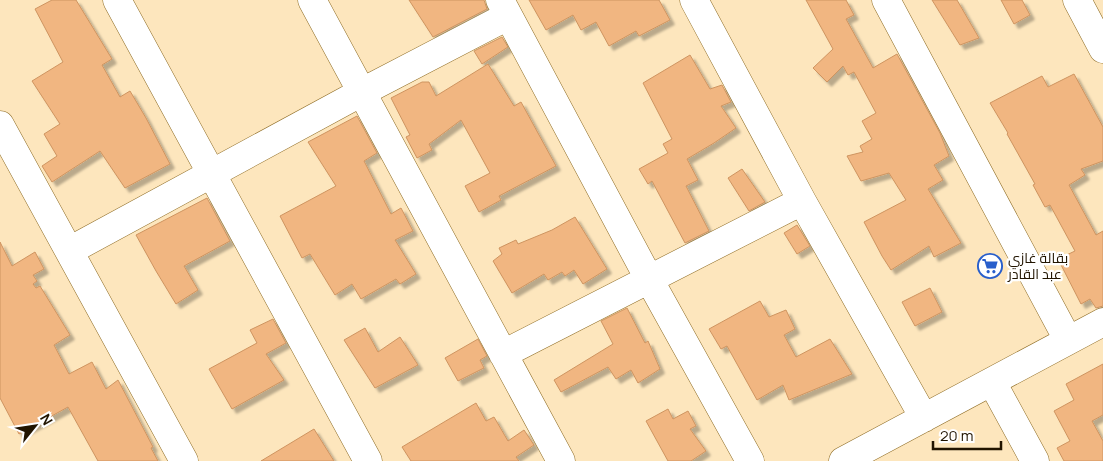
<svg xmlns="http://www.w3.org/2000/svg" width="1103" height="461" font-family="Manrope,Cairo,sans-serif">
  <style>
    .building { fill: #f1b681; stroke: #ce9460; filter: url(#shadow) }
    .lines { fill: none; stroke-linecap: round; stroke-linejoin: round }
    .minor-casing { stroke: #8e6c24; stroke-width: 29 }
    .minor { stroke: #fff; stroke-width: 28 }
    .labels { text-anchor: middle; stroke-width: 4.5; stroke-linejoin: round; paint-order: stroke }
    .poi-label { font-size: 14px; fill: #211400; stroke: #fff; text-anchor: start }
  </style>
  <defs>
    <filter id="shadow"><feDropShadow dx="4.5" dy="4.5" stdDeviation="1" flood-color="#0004"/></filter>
  </defs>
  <rect width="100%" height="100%" fill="#fde6bd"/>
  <!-- building -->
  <path class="building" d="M 52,0 L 76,0 L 112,59 L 102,65 L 120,97 L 130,91 L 146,118 L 170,164 L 125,188 L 100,151 L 52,182 L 42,166 L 57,156 L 44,134 L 60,124 L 32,81 L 63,62 L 35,9 Z
    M 409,0 L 484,0 L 487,9 L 433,37 Z
    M 529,0 L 659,0 L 670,20 L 639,36 L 636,31 L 609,46 L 596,22 L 581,30 L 573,15 L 546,30 Z
    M 806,0 L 846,0 L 854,15 L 846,19 L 873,68 L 897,54 L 940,133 L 949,156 L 934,165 L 943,180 L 928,189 L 961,243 L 934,257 L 929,246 L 891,270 L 882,256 L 864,222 L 906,200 L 889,173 L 861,181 L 847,156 L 863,152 L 860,146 L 872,139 L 862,121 L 876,113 L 854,72 L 848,75 L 843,66 L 827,82 L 813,68 L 833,49 Z
    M 932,0 L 957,0 L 979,38 L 960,45 Z
    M 1001,0 L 1022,0 L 1030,15 L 1014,24 Z
    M 502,37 L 508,47 L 482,64 L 474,51 Z
    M 690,55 L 710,89 L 722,85 L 731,102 L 721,106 L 736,128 L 714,143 L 687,159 L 698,180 L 686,186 L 709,231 L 685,243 L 652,181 L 648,184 L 639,169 L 668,153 L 663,144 L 672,139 L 643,83 Z
    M 488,64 L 514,106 L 521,102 L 556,166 L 499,196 L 501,200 L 479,212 L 465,186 L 490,173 L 461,120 L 429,144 L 432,150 L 417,158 L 406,137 L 410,135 L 391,98 L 422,82 L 429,82 L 436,96 Z
    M 1074,74 L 1103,127 L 1103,161 L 1081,169 L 1085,175 L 1069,185 L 1096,235 L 1103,231 L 1103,306 L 1096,308 L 1090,299 L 1081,304 L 1058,259 L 1075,251 L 1050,205 L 1045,207 L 1033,185 L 1035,184 L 1007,134 L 1008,133 L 990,103 L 1042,76 L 1048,87 Z
    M 357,116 L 377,153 L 364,161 L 391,214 L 401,208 L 413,231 L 395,240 L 416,274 L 400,284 L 396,279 L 361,299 L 352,284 L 335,295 L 310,254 L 302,258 L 280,216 L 336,186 L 308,142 Z
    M 742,169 L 765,202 L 749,211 L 728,178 Z
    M 207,198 L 230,241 L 184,266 L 198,290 L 176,304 L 156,271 L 136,235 Z
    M 575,217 L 607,269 L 583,284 L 574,270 L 565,276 L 562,272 L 548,280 L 544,274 L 512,293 L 493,261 L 502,254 L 499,248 L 516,240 L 518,244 L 552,230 Z
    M 797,225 L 810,246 L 797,254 L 784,233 Z
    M 0,242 L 12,266 L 35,252 L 44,269 L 33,275 L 37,281 L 33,284 L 36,288 L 40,286 L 70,335 L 54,345 L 69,374 L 92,362 L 106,389 L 118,380 L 153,447 L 151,448 L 158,461 L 98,461 L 68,407 L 19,434 L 0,398 Z
    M 930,288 L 942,312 L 915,326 L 902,302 Z
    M 760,301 L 769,317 L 786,310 L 795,329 L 784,335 L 796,357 L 830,339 L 852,374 L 789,400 L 783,385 L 757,400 L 727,346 L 721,349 L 709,329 Z
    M 627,308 L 645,343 L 648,341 L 660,369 L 638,383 L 631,370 L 616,379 L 608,367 L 561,392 L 554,380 L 613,344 L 601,321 Z
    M 273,319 L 286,343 L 266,354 L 284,380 L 232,409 L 209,369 L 257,343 L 250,330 Z
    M 365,328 L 378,352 L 400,337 L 418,365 L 375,388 L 344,340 Z
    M 478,339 L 487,356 L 480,360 L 484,368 L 458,381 L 445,358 Z
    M 1103,364 L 1103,415 L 1092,421 L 1103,441 L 1103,461 L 1064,461 L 1057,448 L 1070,441 L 1054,411 L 1074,400 L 1066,384 Z
    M 476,403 L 486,421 L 494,417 L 508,441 L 524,430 L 534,445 L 516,457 L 519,461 L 411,461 L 402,447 Z
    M 668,409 L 673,419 L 688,411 L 696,426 L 690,429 L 706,451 L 691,461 L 668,461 L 646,421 Z
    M 314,429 L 334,461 L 261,461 Z"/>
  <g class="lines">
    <defs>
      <path id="minor" d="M 117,0 L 368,461
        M 312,0 L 561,461
        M 500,0 L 649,279 L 750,461
        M 694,0 L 802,201 L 924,418
        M 886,0 L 1068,340
        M 1077,0 L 1103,49
        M 0,125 L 184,461
        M 69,251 L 362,92 L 508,16
        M 503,354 L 802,201
        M 992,382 L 1035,461
        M 843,461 L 1103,322"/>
    </defs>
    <!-- minor casing -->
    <use href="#minor" class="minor-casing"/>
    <!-- minor -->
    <use href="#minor" class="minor"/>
  </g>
  <!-- icons -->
  <defs>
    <symbol id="supermarket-ring" viewBox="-11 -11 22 22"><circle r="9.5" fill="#fff" stroke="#285ecb" stroke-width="1.5"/><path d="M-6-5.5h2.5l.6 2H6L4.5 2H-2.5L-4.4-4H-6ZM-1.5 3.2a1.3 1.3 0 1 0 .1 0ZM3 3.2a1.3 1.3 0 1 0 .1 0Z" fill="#285ecb"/></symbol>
  </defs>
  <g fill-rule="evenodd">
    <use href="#supermarket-ring" x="976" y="252" width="28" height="28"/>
  </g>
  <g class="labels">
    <!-- poi labels -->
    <g class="poi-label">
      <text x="1008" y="263">بقالة غازي<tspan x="1008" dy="16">عبد القادر</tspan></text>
    </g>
  </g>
  <!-- north arrow -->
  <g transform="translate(35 426) rotate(60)" stroke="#ffffff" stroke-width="4" paint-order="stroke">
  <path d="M0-4L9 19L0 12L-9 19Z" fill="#211400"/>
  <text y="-8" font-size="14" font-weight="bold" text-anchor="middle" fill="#211400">N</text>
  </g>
  <!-- scale -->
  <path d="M933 441v8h68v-8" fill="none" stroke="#211400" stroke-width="2.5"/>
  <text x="940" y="441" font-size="15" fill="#211400" stroke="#ffffff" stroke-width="4" paint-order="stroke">20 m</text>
</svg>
